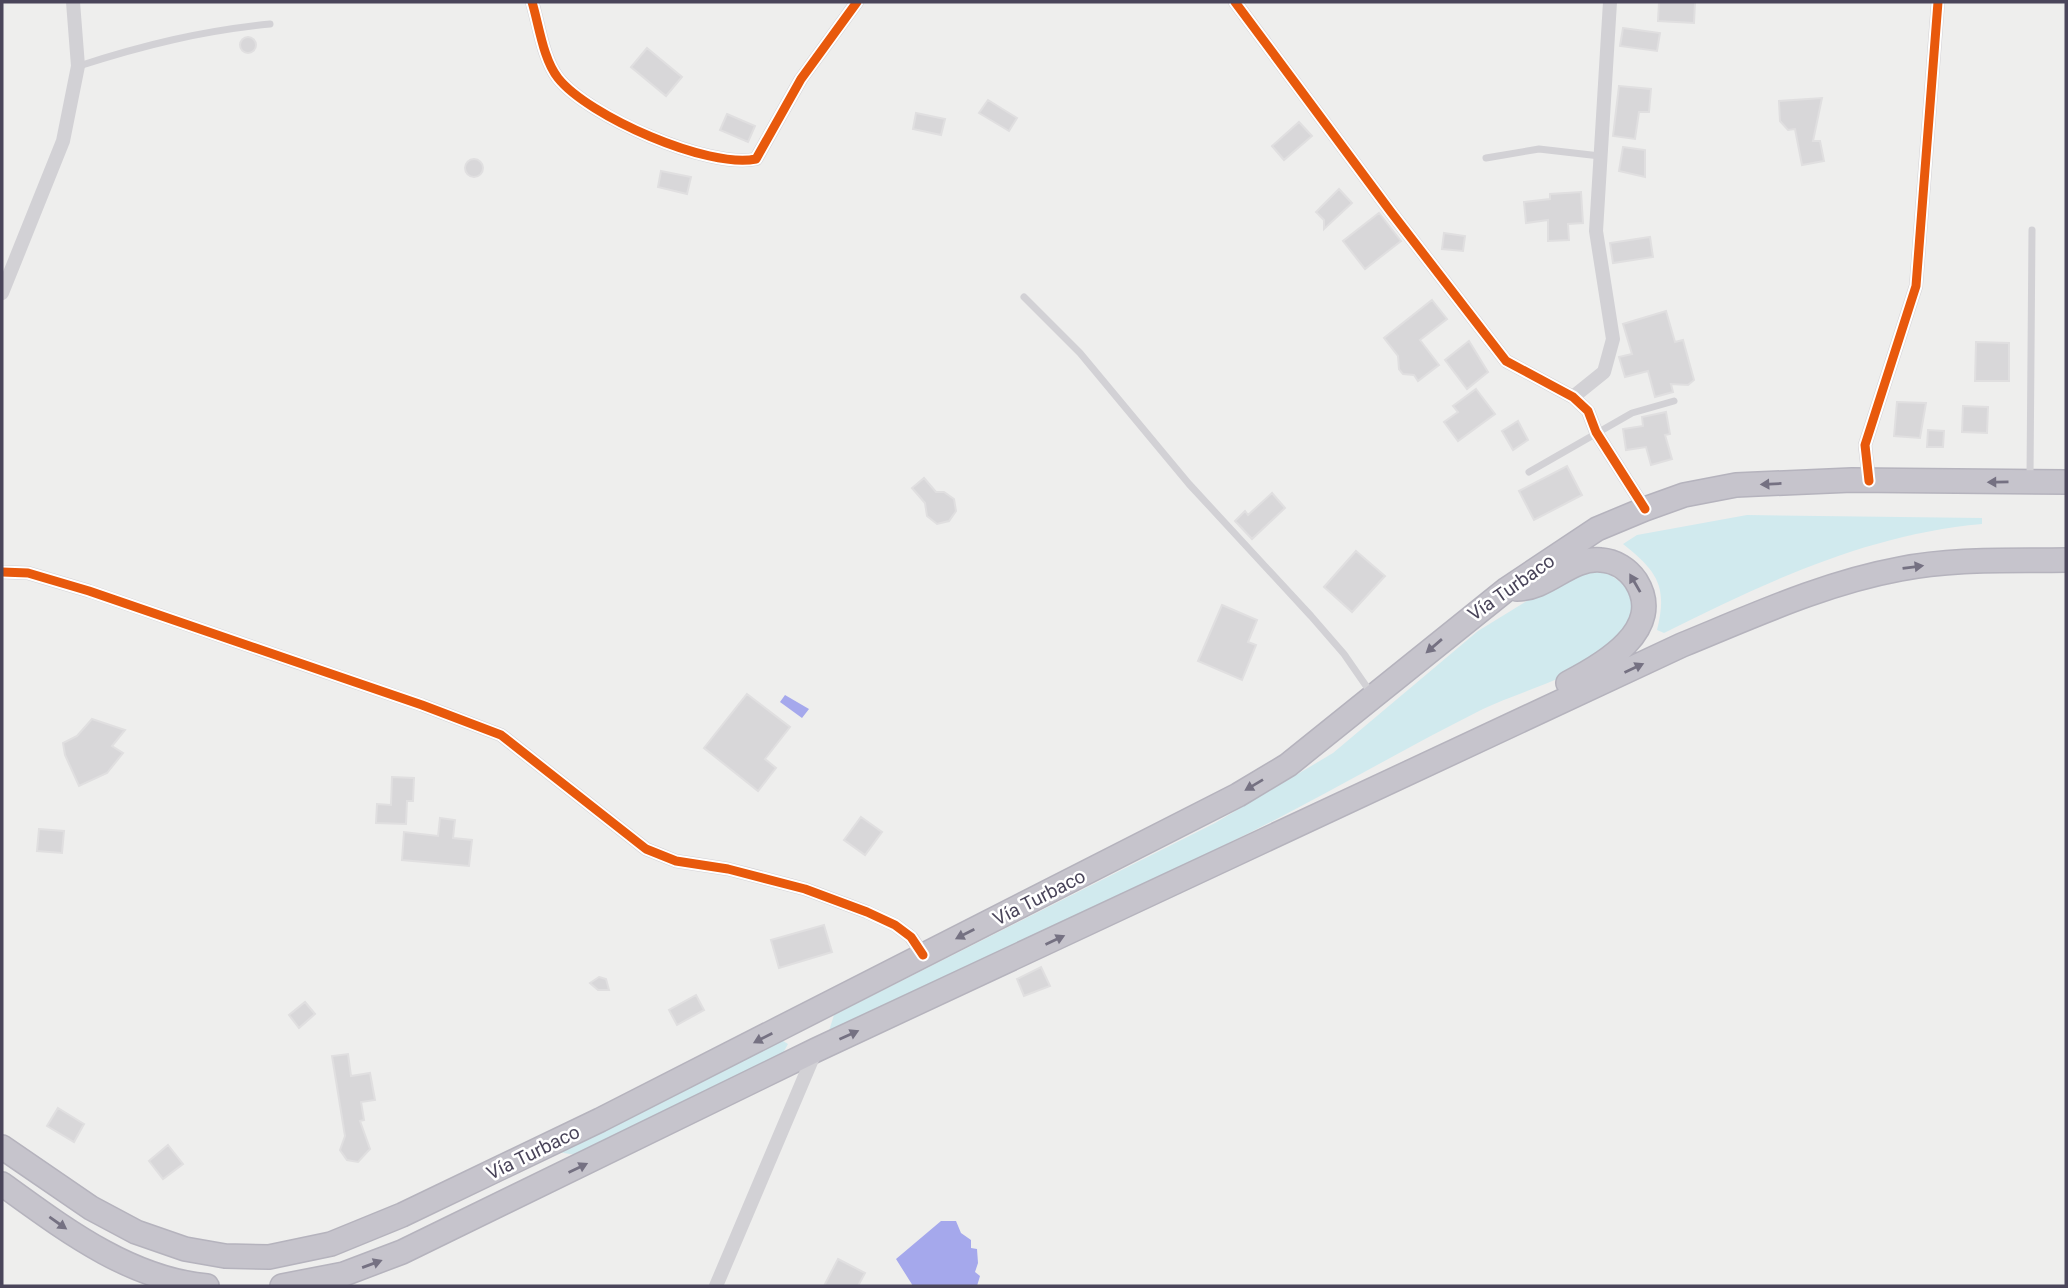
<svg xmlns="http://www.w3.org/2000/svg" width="2068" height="1288" font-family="Roboto,sans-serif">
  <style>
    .green { fill: #d1eaee }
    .water { fill: #a5a8ec }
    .building { fill: #d8d7d9; stroke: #e0dfe0; stroke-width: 2 }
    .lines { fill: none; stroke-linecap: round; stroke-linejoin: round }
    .trunk-casing { stroke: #b5b3bd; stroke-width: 26 }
    .service { stroke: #d2d1d5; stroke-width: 7 }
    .minor { stroke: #d2d1d5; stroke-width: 14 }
    .trunk { stroke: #c6c4cc; stroke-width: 23 }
    .cycleway-casing { stroke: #fff; stroke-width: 13 }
    .cycleway { stroke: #e8590c; stroke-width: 9 }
    .oneway { fill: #757182 }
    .labels { text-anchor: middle; stroke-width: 5; stroke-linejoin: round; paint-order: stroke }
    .street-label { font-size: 19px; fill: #4a455a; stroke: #fff }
  </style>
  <rect width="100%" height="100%" fill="#eeeeed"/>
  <!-- green -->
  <path class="green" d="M 1747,515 L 1982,518 L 1982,524 C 1868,534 1766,582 1664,633 L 1657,630 C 1668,586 1657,571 1623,544 L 1637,535 Z
    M 1592,567 C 1619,577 1646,594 1628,627 C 1604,671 1526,688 1483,709 C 1405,748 1331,792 1253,831 C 1112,901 969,966 828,1034 L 834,1015 L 1215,823 L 1281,784 L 1333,753 L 1478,631 L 1569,575 Z
    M 780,1039 L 788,1044 L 783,1053 L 580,1156 L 559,1152 Z"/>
  <!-- water -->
  <path class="water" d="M 785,695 L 809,709 L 802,718 L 780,702 Z
    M 941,1221 L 956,1221 L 961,1233 L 971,1240 L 971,1248 L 977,1249 L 978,1263 L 975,1272 L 980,1276 L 977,1286 L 913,1286 L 896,1259 Z"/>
  <!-- building -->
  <path class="building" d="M 1659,2 L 1695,2 L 1694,23 L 1658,21 Z
    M 1623,28 L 1660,33 L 1657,51 L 1620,46 Z
    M240 45a8 8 0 1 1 16 0a8 8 0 1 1-16 0Z
    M 647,48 L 682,77 L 666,96 L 631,67 Z
    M 1619,86 L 1651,89 L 1649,112 L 1639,112 L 1635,139 L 1613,136 Z
    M 1822,98 L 1813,141 L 1820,141 L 1824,161 L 1802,165 L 1795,129 L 1788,130 L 1780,121 L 1779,101 Z
    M 988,100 L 1017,118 L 1009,131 L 979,113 Z
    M 916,113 L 945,119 L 941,135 L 913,129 Z
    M 727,114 L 755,126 L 748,142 L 720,130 Z
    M 1299,122 L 1312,136 L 1284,160 L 1272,146 Z
    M 1623,147 L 1645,150 L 1645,177 L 1619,171 Z
    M465 168a9 9 0 1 1 18 0a9 9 0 1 1-18 0Z
    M 661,171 L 691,177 L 687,194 L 658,187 Z
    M 1339,189 L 1352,203 L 1324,229 L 1324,220 L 1316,212 Z
    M 1581,192 L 1583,223 L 1568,224 L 1569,240 L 1548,241 L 1548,220 L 1526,223 L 1524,202 L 1550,199 L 1550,194 Z
    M 1379,213 L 1401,241 L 1365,269 L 1343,241 Z
    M 1444,233 L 1465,236 L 1463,251 L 1442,249 Z
    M 1650,237 L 1653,257 L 1613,263 L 1610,243 Z
    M 1432,300 L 1447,319 L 1420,340 L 1439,365 L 1418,381 L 1414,375 L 1403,374 L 1399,369 L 1398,356 L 1384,338 Z
    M 1666,311 L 1675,342 L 1683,340 L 1694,380 L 1688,385 L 1671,384 L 1673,392 L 1655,397 L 1648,371 L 1625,377 L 1619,357 L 1632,354 L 1623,324 Z
    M 1469,341 L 1488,372 L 1467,389 L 1445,360 Z
    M 1976,342 L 2009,343 L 2009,381 L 1975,381 Z
    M 1476,389 L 1495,414 L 1458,441 L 1444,422 L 1458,412 L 1453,406 Z
    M 1897,402 L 1926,403 L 1920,438 L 1894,436 Z
    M 1963,406 L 1988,407 L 1987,433 L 1962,432 Z
    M 1666,412 L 1670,434 L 1665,435 L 1672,459 L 1651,465 L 1646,447 L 1626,450 L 1623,429 L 1643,426 L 1642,417 Z
    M 1518,421 L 1528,440 L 1513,450 L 1502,431 Z
    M 1928,430 L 1944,431 L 1943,447 L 1927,447 Z
    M 1567,466 L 1582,495 L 1534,520 L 1519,491 Z
    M 924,478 L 936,492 L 944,492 L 954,499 L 956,511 L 949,521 L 937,524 L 927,516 L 925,503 L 912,488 Z
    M 1272,493 L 1285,508 L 1252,539 L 1235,521 L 1245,511 L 1248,515 Z
    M 1356,551 L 1385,576 L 1352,612 L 1324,587 Z
    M 1222,605 L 1257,620 L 1248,642 L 1256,645 L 1242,680 L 1198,661 Z
    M 747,694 L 790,727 L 765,759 L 776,768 L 758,791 L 704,748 Z
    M 92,719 L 125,730 L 112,746 L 123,753 L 107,773 L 79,786 L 65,755 L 63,743 L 77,736 Z
    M 392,777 L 414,778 L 413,801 L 407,801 L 406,824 L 376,823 L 377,804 L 391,805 Z
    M 861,817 L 882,832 L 865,855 L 844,840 Z
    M 440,818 L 455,820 L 453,838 L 472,840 L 469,866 L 402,860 L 404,832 L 438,836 Z
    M 39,829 L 64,831 L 62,853 L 37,851 Z
    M 824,925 L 832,952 L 779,968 L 771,940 Z
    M 1041,967 L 1050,986 L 1024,996 L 1017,979 Z
    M 599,977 L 606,979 L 609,990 L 598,990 L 590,983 Z
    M 696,995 L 704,1010 L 677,1025 L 669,1010 Z
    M 305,1002 L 315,1014 L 299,1028 L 289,1015 Z
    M 348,1054 L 351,1076 L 370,1073 L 375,1100 L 361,1102 L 364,1120 L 360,1121 L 370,1149 L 358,1162 L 347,1160 L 340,1150 L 345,1136 L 332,1056 Z
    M 58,1108 L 84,1124 L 74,1142 L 47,1126 Z
    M 168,1145 L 183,1164 L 163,1179 L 149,1161 Z
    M 838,1259 L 865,1273 L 858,1286 L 824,1286 Z"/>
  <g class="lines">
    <defs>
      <path id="trunk" d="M 1517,589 C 1548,589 1570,557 1601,560 C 1615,561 1628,569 1636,581 C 1666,629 1603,665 1568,683
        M 2,1147 L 91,1208 L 136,1232 L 185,1249 L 225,1256 L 269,1257 L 331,1244 L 402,1215 L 600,1120 L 1238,795 L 1288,765 L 1507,589 L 1597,529 L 1645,509 L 1684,495 L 1736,485 L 1852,480 L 2066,482
        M 2,1184 C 63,1228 129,1279 207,1286
        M 282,1286 L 344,1274 L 402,1252 L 816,1050 L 1682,645 C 1753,616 1824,583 1900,569 C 1954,558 2011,561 2066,560"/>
    </defs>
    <!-- trunk casing -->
    <use href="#trunk" class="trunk-casing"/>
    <!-- service -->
    <path class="service" d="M 79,66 C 144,45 201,31 270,24
      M 1486,158 L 1539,149 L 1600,156
      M 1024,297 L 1080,353 L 1189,484 L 1311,616 L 1344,654 L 1371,693
      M 1529,472 L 1632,413 L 1674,401
      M 2030,477 L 2032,230"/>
    <!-- minor -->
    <path class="minor" d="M 532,2 C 539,25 543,59 558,78 C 588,116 708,169 756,159 L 801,79 L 857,2
      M 1235,2 L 1391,212 L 1506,361 L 1573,397 L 1588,411 L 1596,432 L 1645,509
      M 2,293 L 63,141 L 78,66 L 73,2
      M 1573,397 L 1604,372 L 1613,339 L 1596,231 L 1610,2
      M 1869,481 L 1865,445 L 1916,286 L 1938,2
      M 2,572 L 28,573 L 89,591 L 422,705 L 501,735 L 646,849 L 676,861 L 728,869 L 805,889 L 867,912 L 895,925 L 911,937 L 923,955
      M 716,1286 L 816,1050"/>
    <!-- trunk -->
    <use href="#trunk" class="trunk"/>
    <defs>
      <path id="cycleway" d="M 532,2 C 539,25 543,59 558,78 C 588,116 708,169 756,159 L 801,79 L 857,2
        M 1235,2 L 1391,212 L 1506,361 L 1573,397 L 1588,411 L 1596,432 L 1645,509
        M 1869,481 L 1865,445 L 1916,286 L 1938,2
        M 2,572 L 28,573 L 89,591 L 422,705 L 501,735 L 646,849 L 676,861 L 728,869 L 805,889 L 867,912 L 895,925 L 911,937 L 923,955"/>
    </defs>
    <!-- cycleway casing -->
    <use href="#cycleway" class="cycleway-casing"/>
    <!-- cycleway -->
    <use href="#cycleway" class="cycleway"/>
  </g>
  <!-- one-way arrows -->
  <defs><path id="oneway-solid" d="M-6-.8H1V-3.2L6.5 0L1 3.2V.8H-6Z" transform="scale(1.75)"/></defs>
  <g class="oneway">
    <use href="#oneway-solid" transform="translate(1998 482) rotate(179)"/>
    <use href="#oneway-solid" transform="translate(1771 484) rotate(177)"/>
    <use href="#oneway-solid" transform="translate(1913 567) rotate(-7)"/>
    <use href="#oneway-solid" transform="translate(1635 583) rotate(-120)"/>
    <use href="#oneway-solid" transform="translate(1434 646) rotate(139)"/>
    <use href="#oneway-solid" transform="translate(1634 668) rotate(-25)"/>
    <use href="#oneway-solid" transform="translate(1254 785) rotate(149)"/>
    <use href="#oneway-solid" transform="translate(965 934) rotate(153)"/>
    <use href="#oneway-solid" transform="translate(1055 940) rotate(-25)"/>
    <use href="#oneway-solid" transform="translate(849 1035) rotate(-24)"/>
    <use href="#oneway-solid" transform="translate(763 1038) rotate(153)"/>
    <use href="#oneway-solid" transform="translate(578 1168) rotate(-26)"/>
    <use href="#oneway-solid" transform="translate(58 1223) rotate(35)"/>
    <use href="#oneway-solid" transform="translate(372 1264) rotate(-20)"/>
  </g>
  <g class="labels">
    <!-- street labels -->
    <g class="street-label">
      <text transform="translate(1511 587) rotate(-35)" y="7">Vía Turbaco</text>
      <text transform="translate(1039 897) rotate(-27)" y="7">Vía Turbaco</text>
      <text transform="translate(533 1152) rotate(-26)" y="7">Vía Turbaco</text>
    </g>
  </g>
  <!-- border -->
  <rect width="2068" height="1288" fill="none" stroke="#4a455a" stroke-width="7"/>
</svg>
